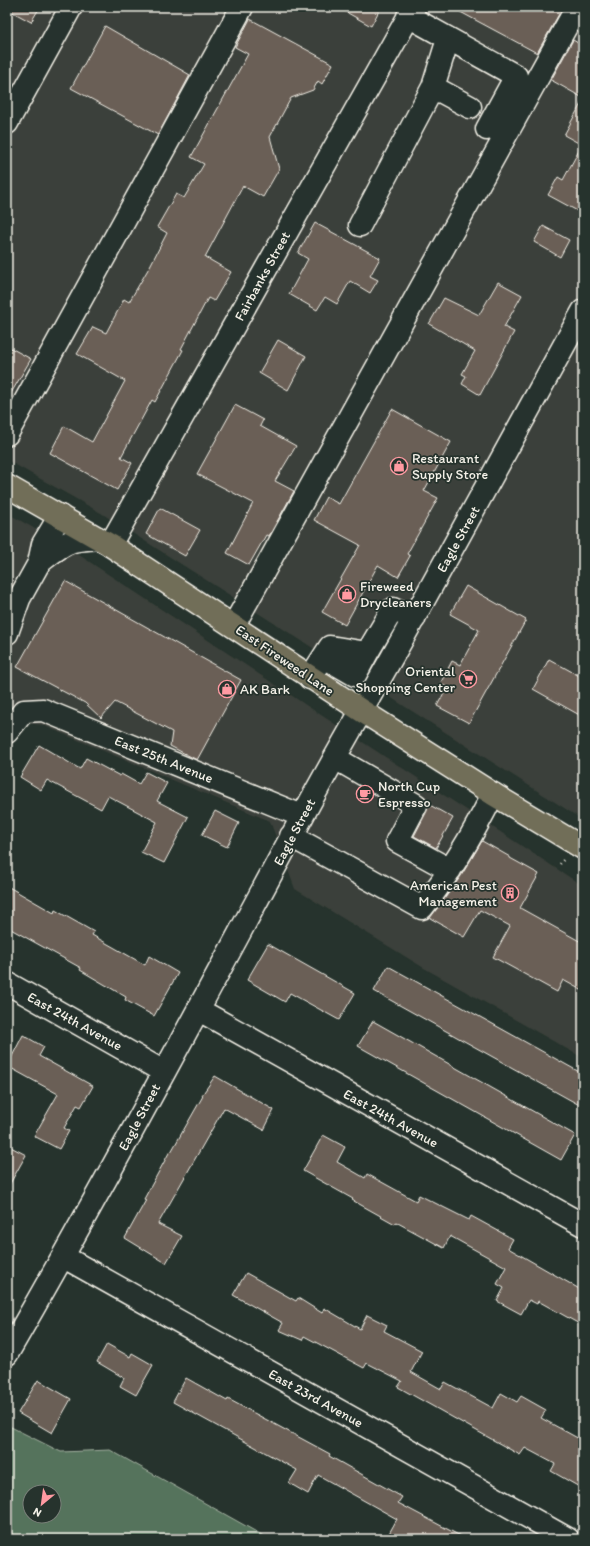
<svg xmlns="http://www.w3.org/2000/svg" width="590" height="1546" font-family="Itim,sans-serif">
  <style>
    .built { fill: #3b403a }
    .green { fill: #55735b; stroke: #a4b2a2; fill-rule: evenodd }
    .building { fill: #6b5f57; stroke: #f4f1e8 }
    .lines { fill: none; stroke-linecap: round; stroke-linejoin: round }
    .minor-casing { stroke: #f4f1e8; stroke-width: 25 }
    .major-casing { stroke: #f4f1e8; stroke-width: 25 }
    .path { stroke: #f4f1e8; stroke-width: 2.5; stroke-dasharray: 1 3; stroke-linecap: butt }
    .minor { stroke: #26332d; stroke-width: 22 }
    .major { stroke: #716e59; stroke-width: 22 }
    .labels { text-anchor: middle; stroke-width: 3.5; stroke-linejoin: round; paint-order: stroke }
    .street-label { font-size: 14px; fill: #f4f1e8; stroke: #26332d }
    .poi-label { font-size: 14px; fill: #f4f1e8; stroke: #26332d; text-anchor: start }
  </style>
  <rect width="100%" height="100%" fill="#26332d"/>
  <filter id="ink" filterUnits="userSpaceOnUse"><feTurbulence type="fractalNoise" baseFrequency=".025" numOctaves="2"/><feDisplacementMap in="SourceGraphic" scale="8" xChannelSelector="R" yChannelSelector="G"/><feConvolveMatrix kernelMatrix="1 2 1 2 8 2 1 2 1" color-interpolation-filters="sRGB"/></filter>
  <g filter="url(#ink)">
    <!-- built -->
    <path class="built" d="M 7,7 L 583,7 L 583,820 L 101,513 L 7,460 Z
      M 7,513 L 67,547 L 321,715 L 583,886 L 583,1058 L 424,968 L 295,889 L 270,821 L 42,725 L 7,721 Z"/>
    <!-- green -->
    <path class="green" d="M 7,1425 L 61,1452 L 110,1450 L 269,1539 L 7,1539 ZM 30,1492 L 54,1492 L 54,1516 L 30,1516 Z"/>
    <!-- building -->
    <path class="building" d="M 7,7 L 40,7 L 31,22 L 7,9 Z
      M 337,7 L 381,7 L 371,26 Z
      M 451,7 L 563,7 L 537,53 Z
      M 250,19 L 333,64 L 322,84 L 318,81 L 313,90 L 291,98 L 270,137 L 279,169 L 263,197 L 243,186 L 205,257 L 231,272 L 214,301 L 208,298 L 181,349 L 183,350 L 155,402 L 152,400 L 121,457 L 132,463 L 117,490 L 50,453 L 64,426 L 92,442 L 125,381 L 77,354 L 93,327 L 106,333 L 124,299 L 129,302 L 150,266 L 167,233 L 157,227 L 176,194 L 184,198 L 204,164 L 191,157 L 248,54 L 235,47 Z
      M 105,26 L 190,75 L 158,135 L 71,88 Z
      M 573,40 L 583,46 L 583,98 L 551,80 Z
      M 583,100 L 583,214 L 548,195 L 558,177 L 563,180 L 582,145 L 564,135 Z
      M 315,223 L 380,258 L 370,276 L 378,280 L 370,293 L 350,281 L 337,304 L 325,297 L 317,310 L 289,294 L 308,259 L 298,253 Z
      M 543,226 L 569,240 L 560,257 L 534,242 Z
      M 498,282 L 522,295 L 504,327 L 514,332 L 480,395 L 462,384 L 466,376 L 462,374 L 475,351 L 429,324 L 444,298 L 479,315 Z
      M 278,340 L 306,356 L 288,390 L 259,373 Z
      M 7,346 L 31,359 L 7,400 Z
      M 235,405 L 263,420 L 260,426 L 296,446 L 275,481 L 294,491 L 269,536 L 266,535 L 249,565 L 227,553 L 253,503 L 197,474 Z
      M 392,409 L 451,442 L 424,491 L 438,498 L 407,554 L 410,556 L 398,577 L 378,565 L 345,625 L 322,612 L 360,545 L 314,520 L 326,497 L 339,504 Z
      M 160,508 L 200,530 L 185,556 L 146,534 Z
      M 65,581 L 241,680 L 197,760 L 170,746 L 172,732 L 115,702 L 101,718 L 85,703 L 17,667 Z
      M 466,586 L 526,620 L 469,723 L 437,706 L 447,687 L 440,684 L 452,661 L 460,665 L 479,630 L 450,614 Z
      M 549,659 L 583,678 L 583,717 L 533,689 Z
      M 39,745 L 80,769 L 86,758 L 120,776 L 121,774 L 139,784 L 146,772 L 167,783 L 157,801 L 188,817 L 164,863 L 141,852 L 157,822 L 108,796 L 101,809 L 47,780 L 41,790 L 20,777 Z
      M 428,804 L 453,818 L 436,848 L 414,836 L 427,811 Z
      M 215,811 L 239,823 L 227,847 L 202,835 Z
      M 482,841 L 510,857 L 510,858 L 539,874 L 520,908 L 583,943 L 583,991 L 563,980 L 557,992 L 493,957 L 510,926 L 480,910 L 464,937 L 430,918 L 461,876 Z
      M 7,886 L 54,913 L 55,910 L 94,932 L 92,935 L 145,965 L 149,956 L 178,973 L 154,1016 L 125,1000 L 126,997 L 80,970 L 81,968 L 7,927 Z
      M 268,944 L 355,993 L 339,1020 L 290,993 L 285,1002 L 247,980 Z
      M 388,966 L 583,1074 L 583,1107 L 374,991 Z
      M 373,1021 L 575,1135 L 561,1160 L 358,1046 Z
      M 23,1035 L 44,1047 L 39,1056 L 93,1086 L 81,1107 L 77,1105 L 64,1128 L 69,1131 L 59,1149 L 34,1136 L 58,1094 L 7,1066 Z
      M 215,1076 L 274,1110 L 264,1130 L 224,1108 L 158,1224 L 182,1236 L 166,1263 L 125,1238 L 146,1200 L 144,1199 L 170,1151 L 171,1152 L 203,1096 L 202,1095 Z
      M 323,1135 L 345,1147 L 337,1162 L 365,1178 L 367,1174 L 416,1201 L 419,1195 L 469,1220 L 471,1216 L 513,1239 L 508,1248 L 583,1291 L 583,1326 L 538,1301 L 537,1304 L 529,1300 L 521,1314 L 497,1301 L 504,1288 L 497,1284 L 506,1267 L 450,1236 L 444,1248 L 396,1222 L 395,1224 L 352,1200 L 353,1199 L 303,1171 Z
      M 7,1145 L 26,1155 L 7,1189 Z
      M 246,1273 L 296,1301 L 298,1298 L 322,1313 L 324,1308 L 360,1329 L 367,1315 L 387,1325 L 384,1331 L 422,1351 L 411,1372 L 441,1389 L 445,1382 L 493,1408 L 501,1393 L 517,1402 L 521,1396 L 546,1410 L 541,1418 L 583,1441 L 583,1489 L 551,1471 L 555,1464 L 525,1448 L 520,1455 L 398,1387 L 402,1381 L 367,1363 L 364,1368 L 304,1336 L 302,1340 L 279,1330 L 283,1323 L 233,1295 Z
      M 107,1344 L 130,1357 L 132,1353 L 153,1365 L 136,1395 L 120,1386 L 124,1378 L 97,1362 Z
      M 186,1378 L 227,1401 L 228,1399 L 330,1454 L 329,1456 L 402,1497 L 398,1503 L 466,1539 L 386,1539 L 397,1519 L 318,1475 L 308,1494 L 289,1483 L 297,1470 L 173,1402 Z
      M 38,1380 L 71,1399 L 52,1433 L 18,1413 Z"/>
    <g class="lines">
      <defs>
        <path id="minor" d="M 408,16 L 516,76 L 487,129
          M 433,87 L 470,107
          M 7,123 L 71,7
          M 360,225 L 433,87 L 448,39
          M 7,434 L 242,7
          M 60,516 L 43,544 L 39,563 C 49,555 60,545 73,541 C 81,539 90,539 98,538
          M 110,545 L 414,7
          M 234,625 L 577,7
          M 7,633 L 19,599 L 39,563
          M 324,657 L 355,675 L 367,653
          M 310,678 L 330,647 L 367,653 L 393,609 L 414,619
          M 7,732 L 24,711 L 43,710 L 302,816
          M 335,758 L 416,805 L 397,841 L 450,870
          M 291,836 L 422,908 C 450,873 473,835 493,794
          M 7,983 L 164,1072
          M 199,1010 L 583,1225
          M 64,1257 L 568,1539
          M 7,1354 C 109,1178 204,998 301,819 C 334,757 370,697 404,636 C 464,528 523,419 583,311"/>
        <path id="major" d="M 7,486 L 110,545 L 362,711 L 493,794 L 583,848"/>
      </defs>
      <!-- minor casing -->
      <use href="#minor" class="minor-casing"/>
      <!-- major casing -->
      <use href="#major" class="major-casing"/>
      <!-- path -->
      <path class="path" d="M 560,864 L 564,859"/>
      <!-- minor -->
      <use href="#minor" class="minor"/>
      <!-- major -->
      <use href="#major" class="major"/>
    </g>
  </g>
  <!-- icons -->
  <defs>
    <symbol id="shop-ring" viewBox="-11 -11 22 22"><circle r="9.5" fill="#26332d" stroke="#ff9aa2" stroke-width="1.5"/><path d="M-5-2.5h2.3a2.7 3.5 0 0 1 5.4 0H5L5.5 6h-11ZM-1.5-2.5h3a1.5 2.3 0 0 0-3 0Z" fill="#ff9aa2"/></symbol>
    <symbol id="supermarket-ring" viewBox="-11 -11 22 22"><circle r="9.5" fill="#26332d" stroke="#ff9aa2" stroke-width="1.5"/><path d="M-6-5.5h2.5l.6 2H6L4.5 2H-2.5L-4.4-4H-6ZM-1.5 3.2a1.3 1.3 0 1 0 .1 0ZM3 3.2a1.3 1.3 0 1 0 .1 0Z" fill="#ff9aa2"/></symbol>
    <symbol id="cafe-ring" viewBox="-11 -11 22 22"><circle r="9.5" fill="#26332d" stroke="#ff9aa2" stroke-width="1.5"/><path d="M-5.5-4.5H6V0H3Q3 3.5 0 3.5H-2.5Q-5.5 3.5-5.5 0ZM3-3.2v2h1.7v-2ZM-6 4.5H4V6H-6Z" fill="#ff9aa2"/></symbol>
    <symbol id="building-ring" viewBox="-11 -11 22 22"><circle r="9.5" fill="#26332d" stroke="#ff9aa2" stroke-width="1.5"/><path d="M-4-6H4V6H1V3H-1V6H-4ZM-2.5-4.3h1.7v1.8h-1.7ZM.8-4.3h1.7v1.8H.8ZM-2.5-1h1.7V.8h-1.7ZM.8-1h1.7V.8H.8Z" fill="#ff9aa2"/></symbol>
  </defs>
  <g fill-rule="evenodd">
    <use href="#shop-ring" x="389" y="456" width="20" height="20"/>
    <use href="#shop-ring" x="337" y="584" width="20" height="20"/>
    <use href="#supermarket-ring" x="458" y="669" width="20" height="20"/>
    <use href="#shop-ring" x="217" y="679" width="20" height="20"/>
    <use href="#cafe-ring" x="355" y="784" width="20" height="20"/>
    <use href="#building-ring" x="500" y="883" width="20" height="20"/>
  </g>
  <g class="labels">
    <!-- street labels -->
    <g class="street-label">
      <text transform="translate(262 276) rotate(-61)" y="5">Fairbanks Street</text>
      <text transform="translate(458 539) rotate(-61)" y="5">Eagle Street</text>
      <text transform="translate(285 660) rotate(34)" y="5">East Fireweed Lane</text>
      <text transform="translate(164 759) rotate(22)" y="5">East 25th Avenue</text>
      <text transform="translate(294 832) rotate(-62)" y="5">Eagle Street</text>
      <text transform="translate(75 1021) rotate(29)" y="5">East 24th Avenue</text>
      <text transform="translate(139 1117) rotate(-62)" y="5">Eagle Street</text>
      <text transform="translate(391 1118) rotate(29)" y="5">East 24th Avenue</text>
      <text transform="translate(316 1398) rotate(29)" y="5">East 23rd Avenue</text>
    </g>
    <!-- poi labels -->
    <g class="poi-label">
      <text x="412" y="463">Restaurant<tspan x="412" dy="16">Supply Store</tspan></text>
      <text x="360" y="591">Fireweed<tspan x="360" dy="16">Drycleaners</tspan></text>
      <text x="455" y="676" text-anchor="end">Oriental<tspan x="455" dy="16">Shopping Center</tspan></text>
      <text x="240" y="694">AK Bark</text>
      <text x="378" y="791">North Cup<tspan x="378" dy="16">Espresso</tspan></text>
      <text x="497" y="890" text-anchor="end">American Pest<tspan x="497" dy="16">Management</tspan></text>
    </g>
  </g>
  <!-- margin -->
  <rect width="590" height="1546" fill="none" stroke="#26332d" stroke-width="24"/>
  <rect x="12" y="12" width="566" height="1522" fill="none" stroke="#f4f1e8" stroke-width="1.5" filter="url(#ink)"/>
  <!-- north arrow -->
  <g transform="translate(42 1504) rotate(209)"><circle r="19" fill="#26332d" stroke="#787f78"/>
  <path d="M0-3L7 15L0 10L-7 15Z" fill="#ff9aa2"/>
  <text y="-6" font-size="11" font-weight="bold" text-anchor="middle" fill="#f4f1e8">N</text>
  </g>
</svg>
